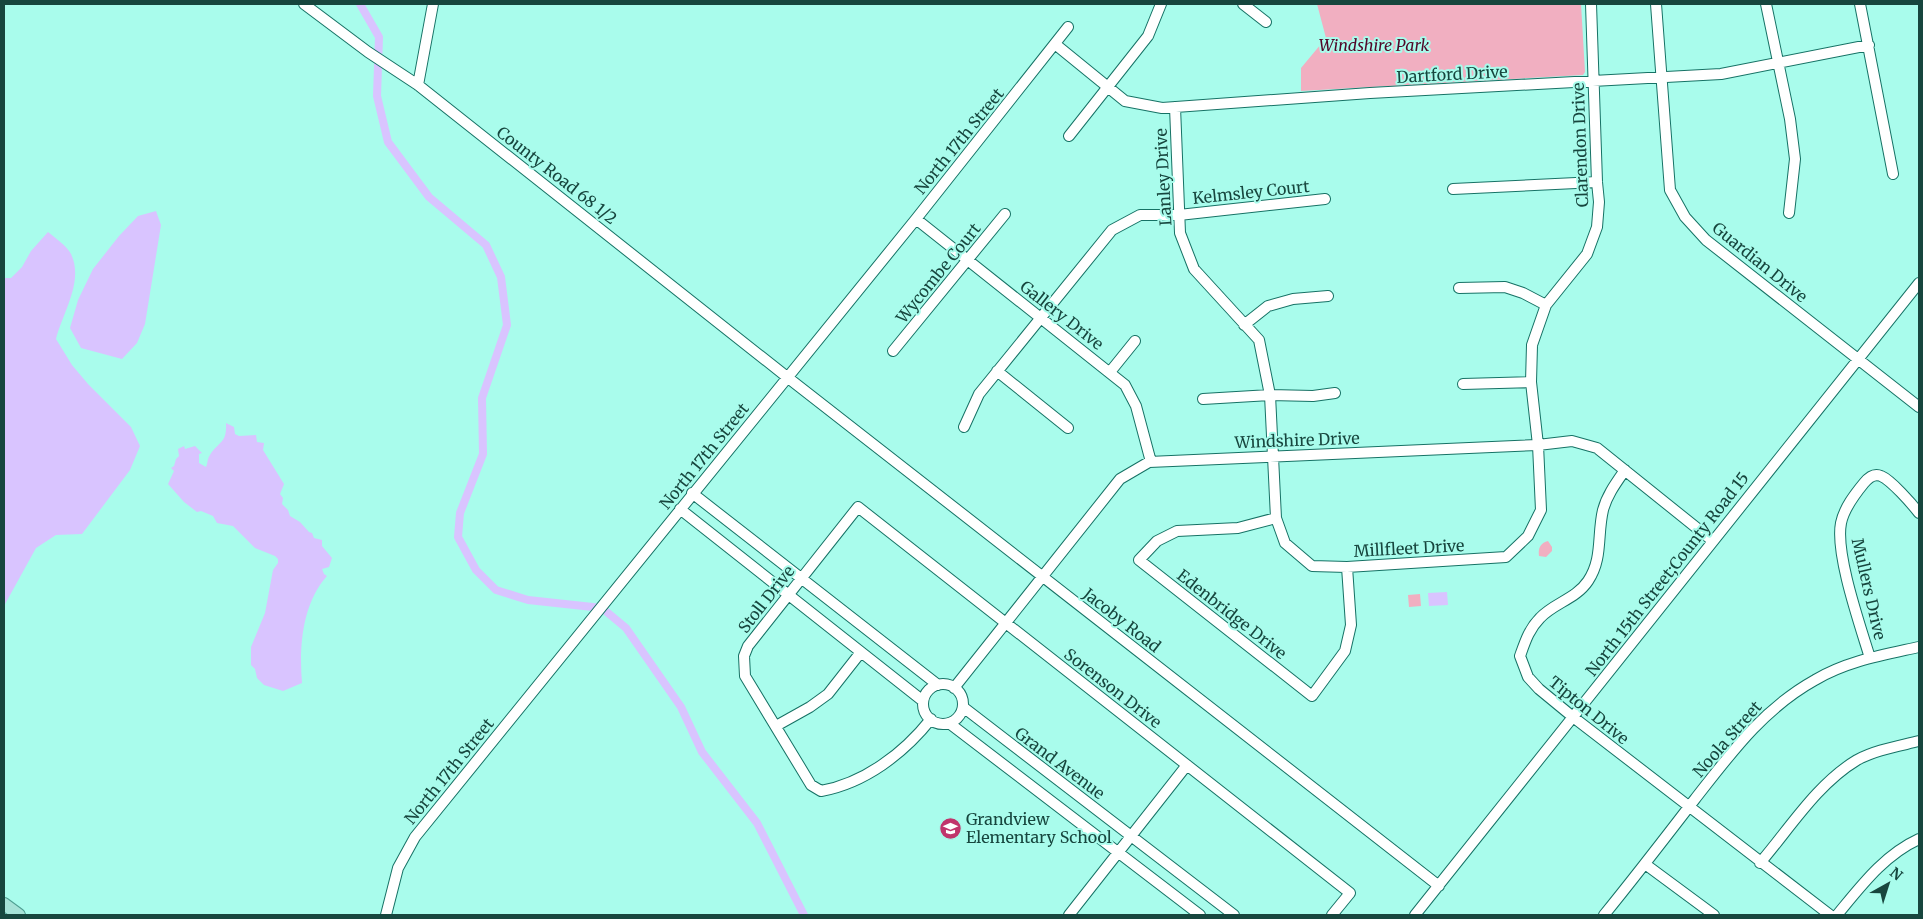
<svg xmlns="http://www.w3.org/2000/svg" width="1923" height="919" font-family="Merriweather,serif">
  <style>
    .green { fill: #f1afc1 }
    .water { fill: #d9c4ff }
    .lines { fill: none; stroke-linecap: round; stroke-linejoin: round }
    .canal { stroke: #d9c4ff; stroke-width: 8 }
    .minor-casing { stroke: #167265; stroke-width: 12 }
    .major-casing { stroke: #4e9e91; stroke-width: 14 }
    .minor { stroke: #fff; stroke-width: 10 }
    .major { stroke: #a6e2d7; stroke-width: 12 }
    .labels { text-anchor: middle; stroke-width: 4; stroke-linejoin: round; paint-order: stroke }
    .park-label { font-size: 16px; font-style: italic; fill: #520728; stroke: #a9fcec }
    .street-label { font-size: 16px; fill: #17463e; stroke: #a9fcec }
    .poi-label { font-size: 16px; fill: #17463e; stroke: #a9fcec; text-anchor: start }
  </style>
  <rect width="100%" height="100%" fill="#a9fcec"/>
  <!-- green -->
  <path class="green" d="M 1317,4 L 1581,4 L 1585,72 L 1583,75 L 1301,91 L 1301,68 L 1326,38 Z
    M 1548,541 L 1552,547 L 1552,551 L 1546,557 L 1539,556 C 1538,549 1540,543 1548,541 Z
    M 1420,594 L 1421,606 L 1409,607 L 1408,595 Z"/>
  <!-- water -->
  <path class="water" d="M 156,211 L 161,225 L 145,324 L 137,343 L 122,359 L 81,348 L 70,328 L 78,300 L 93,269 L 119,236 L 138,216 Z
    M 48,232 C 55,238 67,246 71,254 C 84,281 63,312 56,339 L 72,365 L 88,384 L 131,427 L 140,446 L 130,470 L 82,534 L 56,535 L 36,548 L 4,606 L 4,278 L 11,278 L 22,267 L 31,251 Z
    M 226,423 L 234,427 L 235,434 L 239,436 L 256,435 L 257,442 L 264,443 L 263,450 L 284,484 L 280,494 L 283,498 L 282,504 L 288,510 L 290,516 L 300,522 L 309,532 L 312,533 L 314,538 L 322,540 L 322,546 L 332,558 L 329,567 L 322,569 L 324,574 L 327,576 C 302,604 299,647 302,683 L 283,691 L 264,685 L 257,678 L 255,669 L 251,665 L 251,647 L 265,613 L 273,570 L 278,563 L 278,559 L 275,556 L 255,548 L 233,526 L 217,523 L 213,516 L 201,511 L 197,512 L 184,502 L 168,484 L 174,471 L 171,468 L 174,466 L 176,459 L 179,456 L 178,449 L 184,446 L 185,449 L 195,446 L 202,453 L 199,454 L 199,463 L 206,467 C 208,463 207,459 210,455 C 219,441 227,444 226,423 Z
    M 1447,592 L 1448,605 L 1429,606 L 1428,593 Z"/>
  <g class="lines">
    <!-- canal -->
    <path class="canal" d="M 360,4 L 379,37 L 377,96 L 388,142 L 429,197 L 486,245 L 501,277 L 507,325 L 482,398 L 483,454 L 460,513 L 458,537 L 476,570 L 496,590 L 528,600 L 602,608 L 626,628 L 681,707 L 702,752 L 757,823 L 804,915"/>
    <defs>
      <path id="minor" d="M 304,4 L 368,52 L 418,85 L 787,377 L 1439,886
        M 1243,4 L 1266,22
        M 1656,4 L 1670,190 L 1685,217 L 1706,240 L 1919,407
        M 1766,4 L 1790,119 L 1795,159 L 1789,213
        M 1860,4 L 1893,174
        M 1055,44 L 1125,101 L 1162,108 L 1370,93 L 1721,74 L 1869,45
        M 418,85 L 433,4
        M 1175,107 L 1180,233 L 1194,269 L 1259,340 L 1270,395 L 1276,518 L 1285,543 L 1312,566 L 1347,567 L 1506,557 L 1528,536 L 1541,510 L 1538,445 L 1531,382 L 1532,345 L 1546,305 L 1587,254 L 1597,227 L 1599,202 L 1597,182 L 1591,4
        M 1069,136 L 1148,36 L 1161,4
        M 1453,189 L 1597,182
        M 916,219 L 1125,385 L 1136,406 L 1151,462
        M 1459,288 L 1505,287 L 1523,293 L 1546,305
        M 1244,325 L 1268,306 L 1293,299 L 1328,296
        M 893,351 L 1005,214
        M 997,371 L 1068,428
        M 1110,372 L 1135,341
        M 1463,384 L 1531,382
        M 1203,399 L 1270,395 L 1313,396 L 1335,393
        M 964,427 L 979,394 L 1112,230 L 1140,215 L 1179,215 L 1325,199
        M 1625,470 C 1616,483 1607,495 1603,510 C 1597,535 1603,559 1588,581 C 1576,599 1554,603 1540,618 C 1529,629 1525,642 1520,656 L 1528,677 L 1539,689 L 1573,717 L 1830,915
        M 692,493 L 938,685
        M 680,509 L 923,701
        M 1276,518 L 1238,528 L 1177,531 L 1157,541 L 1139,560 L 1312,696 L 1345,651 L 1351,625 L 1347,567
        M 1870,658 C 1860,625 1835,554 1841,523 C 1844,508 1855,494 1864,483 C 1868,478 1874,473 1881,476 C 1891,480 1912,504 1919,513
        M923 704a20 20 0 1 1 40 0a20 20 0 1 1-40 0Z
        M 954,688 L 1120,479 L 1149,462 L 1538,445 L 1572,441 L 1597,448 L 1713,541
        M 963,707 L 1234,915
        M 931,719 C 904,753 865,783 821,791 L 811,785 L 745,676 L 744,656 L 748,646 L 858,507 L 1350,893 L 1332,915
        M 949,723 L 1200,915
        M 776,726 L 810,707 L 828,694 L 861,652
        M 1760,863 C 1790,828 1817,784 1857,760 C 1875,750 1899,746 1919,741
        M 1645,864 L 1714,915
        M 386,915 L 398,868 L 415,837 L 916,219 L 1068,27
        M 1069,915 L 1187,765
        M 1415,915 L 1919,283
        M 1604,915 C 1635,877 1665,838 1695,799 C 1731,753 1763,709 1815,680 C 1847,661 1883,655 1919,647
        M 1837,915 C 1861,886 1884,855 1919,839"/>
      <path id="major" d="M 4,904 L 19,915"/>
    </defs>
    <!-- minor casing -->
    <use href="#minor" class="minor-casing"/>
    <!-- major casing -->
    <use href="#major" class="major-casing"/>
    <!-- minor -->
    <use href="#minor" class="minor"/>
    <!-- major -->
    <use href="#major" class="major"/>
  </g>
  <!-- icons -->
  <defs>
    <symbol id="school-disc" viewBox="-11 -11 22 22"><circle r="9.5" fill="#c0356c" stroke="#a9fcec"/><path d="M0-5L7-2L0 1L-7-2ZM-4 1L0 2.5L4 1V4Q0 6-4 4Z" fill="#fff"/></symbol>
  </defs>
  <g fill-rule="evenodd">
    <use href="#school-disc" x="938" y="816" width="25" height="25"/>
  </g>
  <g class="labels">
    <!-- park labels -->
    <g class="park-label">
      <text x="1374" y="51">Windshire Park</text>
    </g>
    <!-- street labels -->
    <g class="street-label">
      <text transform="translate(1452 74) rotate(-3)" y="6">Dartford Drive</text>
      <text transform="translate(959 141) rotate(-51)" y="6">North 17th Street</text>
      <text transform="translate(1580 145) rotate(-92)" y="6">Clarendon Drive</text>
      <text transform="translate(557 175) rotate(38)" y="6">County Road 68 1/2</text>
      <text transform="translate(1163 177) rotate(-93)" y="6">Lanley Drive</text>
      <text transform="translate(1251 192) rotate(-6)" y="6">Kelmsley Court</text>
      <text transform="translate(1760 262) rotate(39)" y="6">Guardian Drive</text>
      <text transform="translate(938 273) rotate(-51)" y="6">Wycombe Court</text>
      <text transform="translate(1062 315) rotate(38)" y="6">Gallery Drive</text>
      <text transform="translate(1297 440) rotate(-2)" y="6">Windshire Drive</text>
      <text transform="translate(704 456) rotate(-51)" y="6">North 17th Street</text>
      <text transform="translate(1409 548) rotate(-3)" y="6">Millfleet Drive</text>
      <text transform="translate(1667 574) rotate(-52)" y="6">North 15th Street;County Road 15</text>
      <text transform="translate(1869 589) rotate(77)" y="6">Mullers Drive</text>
      <text transform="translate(766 599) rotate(-52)" y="6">Stoll Drive</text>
      <text transform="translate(1232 614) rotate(38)" y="6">Edenbridge Drive</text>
      <text transform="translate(1122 620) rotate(38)" y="6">Jacoby Road</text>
      <text transform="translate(1113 688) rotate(38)" y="6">Sorenson Drive</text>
      <text transform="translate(1589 710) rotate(39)" y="6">Tipton Drive</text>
      <text transform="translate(1727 739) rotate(-49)" y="6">Noola Street</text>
      <text transform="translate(1060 763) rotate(37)" y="6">Grand Avenue</text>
      <text transform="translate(449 771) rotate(-51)" y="6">North 17th Street</text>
    </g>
    <!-- poi labels -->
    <g class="poi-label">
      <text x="966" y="825">Grandview<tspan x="966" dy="18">Elementary School</tspan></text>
    </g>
  </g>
  <!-- border -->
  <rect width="1923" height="919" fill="none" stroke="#17463e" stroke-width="10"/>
  <!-- north arrow -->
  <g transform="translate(1888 884) rotate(39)" stroke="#a9fcec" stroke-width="4" paint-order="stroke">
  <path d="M0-4L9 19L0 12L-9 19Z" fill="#17463e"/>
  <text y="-8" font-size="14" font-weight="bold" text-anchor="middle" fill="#17463e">N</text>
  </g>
</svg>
